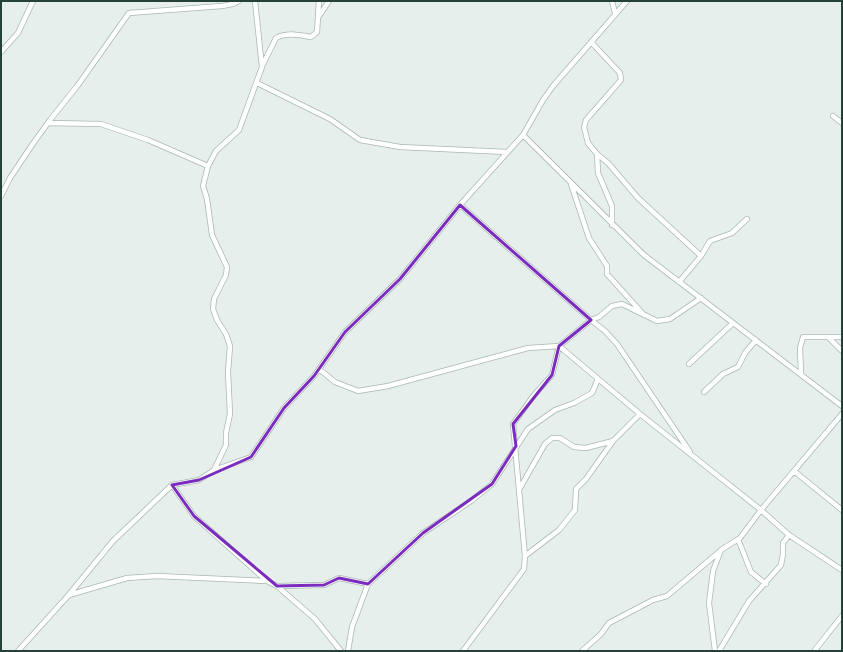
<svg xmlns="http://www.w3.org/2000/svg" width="843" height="652" font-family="'PT Sans',sans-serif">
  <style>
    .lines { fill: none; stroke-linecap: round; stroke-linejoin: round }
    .minor-casing { stroke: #a8b8b2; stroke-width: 6 }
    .minor { stroke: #fff; stroke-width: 4.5 }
    .marked { fill: none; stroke: #7b2cbf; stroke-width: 3; stroke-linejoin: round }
  </style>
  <rect width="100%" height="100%" fill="#e6efeb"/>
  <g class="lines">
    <defs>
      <path id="minor" d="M 612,1 L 615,13
        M 319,16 L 329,1
        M 591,42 L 620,73 L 621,80 L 586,120 L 584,127 L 588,143 L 597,154 L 598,173 L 612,206 L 612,225
        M 1,52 L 18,33 L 33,1
        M 262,66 L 276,38 C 286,32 300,35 311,37 L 317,32 L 319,1
        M 257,83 L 330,119 L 360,140 L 400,147 L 507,152
        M 833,116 L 842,123
        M 48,123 L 101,124 L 148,140 L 208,166
        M 523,135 L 644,255 L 842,406
        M 597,154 L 608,163 L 638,198 L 701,256
        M 571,184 L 589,238 L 607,266 L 607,274 L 644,315
        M 1,196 L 10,178 L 32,145 L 50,120 L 78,85 L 129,13 L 222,6 L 233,4 L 239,1
        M 460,205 L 591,320 L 559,346 L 640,414 L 761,510 L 789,535 L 842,570
        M 679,282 L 701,256 L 710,241 L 732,233 L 747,219
        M 591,320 L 605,331 L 617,344 L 690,452
        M 591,320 L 599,317 L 612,306 L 622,304 L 657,321 L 670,319 L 701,298
        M 829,338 L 842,351
        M 689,364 L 733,323
        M 319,369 L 335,382 L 358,391 L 388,386 L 528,348 L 559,346 L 552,375 L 534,395 L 513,424 L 525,556 L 524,569 L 463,651
        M 801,374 L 800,348 L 803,337 L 842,337
        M 704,392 L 723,374 L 738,367 L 745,353 L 756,340
        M 214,470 L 226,445 L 226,433 L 230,414 L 228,372 L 230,346 L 226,334 L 217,320 L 213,309 L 214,299 L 226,275 L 227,267 L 212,235 L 207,199 L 203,186 L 208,166 L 216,151 L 239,130 L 262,67 L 255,1
        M 794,471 L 842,510
        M 172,485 L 194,516 L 267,581 L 277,586 L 324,585 L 339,578 L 368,584 L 423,533 L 471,501 L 492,484 L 528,429 L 555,410 L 574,403 L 592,393 L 598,379
        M 520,488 L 545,444 L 552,438 L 560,438 L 574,447 L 586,448 L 613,441 L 640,414
        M 738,539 L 751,572 L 766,584
        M 525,556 L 559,530 L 575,510 L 576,489 L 586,479 L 613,441
        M 277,586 L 315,619 L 341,651
        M 69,595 L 127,578 L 157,576 L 267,581
        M 18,651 L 67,597 L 113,541 L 172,485 L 199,480 L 214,470 L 251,457 L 284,408 L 314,376 L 345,332 L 400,279 L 460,205 L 523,135 L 543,100 L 553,86 L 627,1
        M 348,651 L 352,627 L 368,584
        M 582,651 L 601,634 L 609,623 L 653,600 L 667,596 L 719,552
        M 715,651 L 709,603 L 713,571 L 721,550 L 740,538 L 761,510 L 842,414
        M 719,651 L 749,601 L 781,565 L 783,554 L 783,543 L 789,535
        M 817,651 L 815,650 L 842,616"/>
    </defs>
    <!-- minor casing -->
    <use href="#minor" class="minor-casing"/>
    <!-- minor -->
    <use href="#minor" class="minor"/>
  </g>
  <!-- marked area -->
  <path class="marked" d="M 460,205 L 591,320 L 559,346 L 552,375 L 513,424 L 516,446 L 492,484 L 423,533 L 368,584 L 339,578 L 324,585 L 277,586 L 194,516 L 172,485 L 199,480 L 251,457 L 284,408 L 314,376 L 345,332 L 400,279 Z"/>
  <!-- border -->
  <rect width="843" height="652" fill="none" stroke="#24423a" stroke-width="4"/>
</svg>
